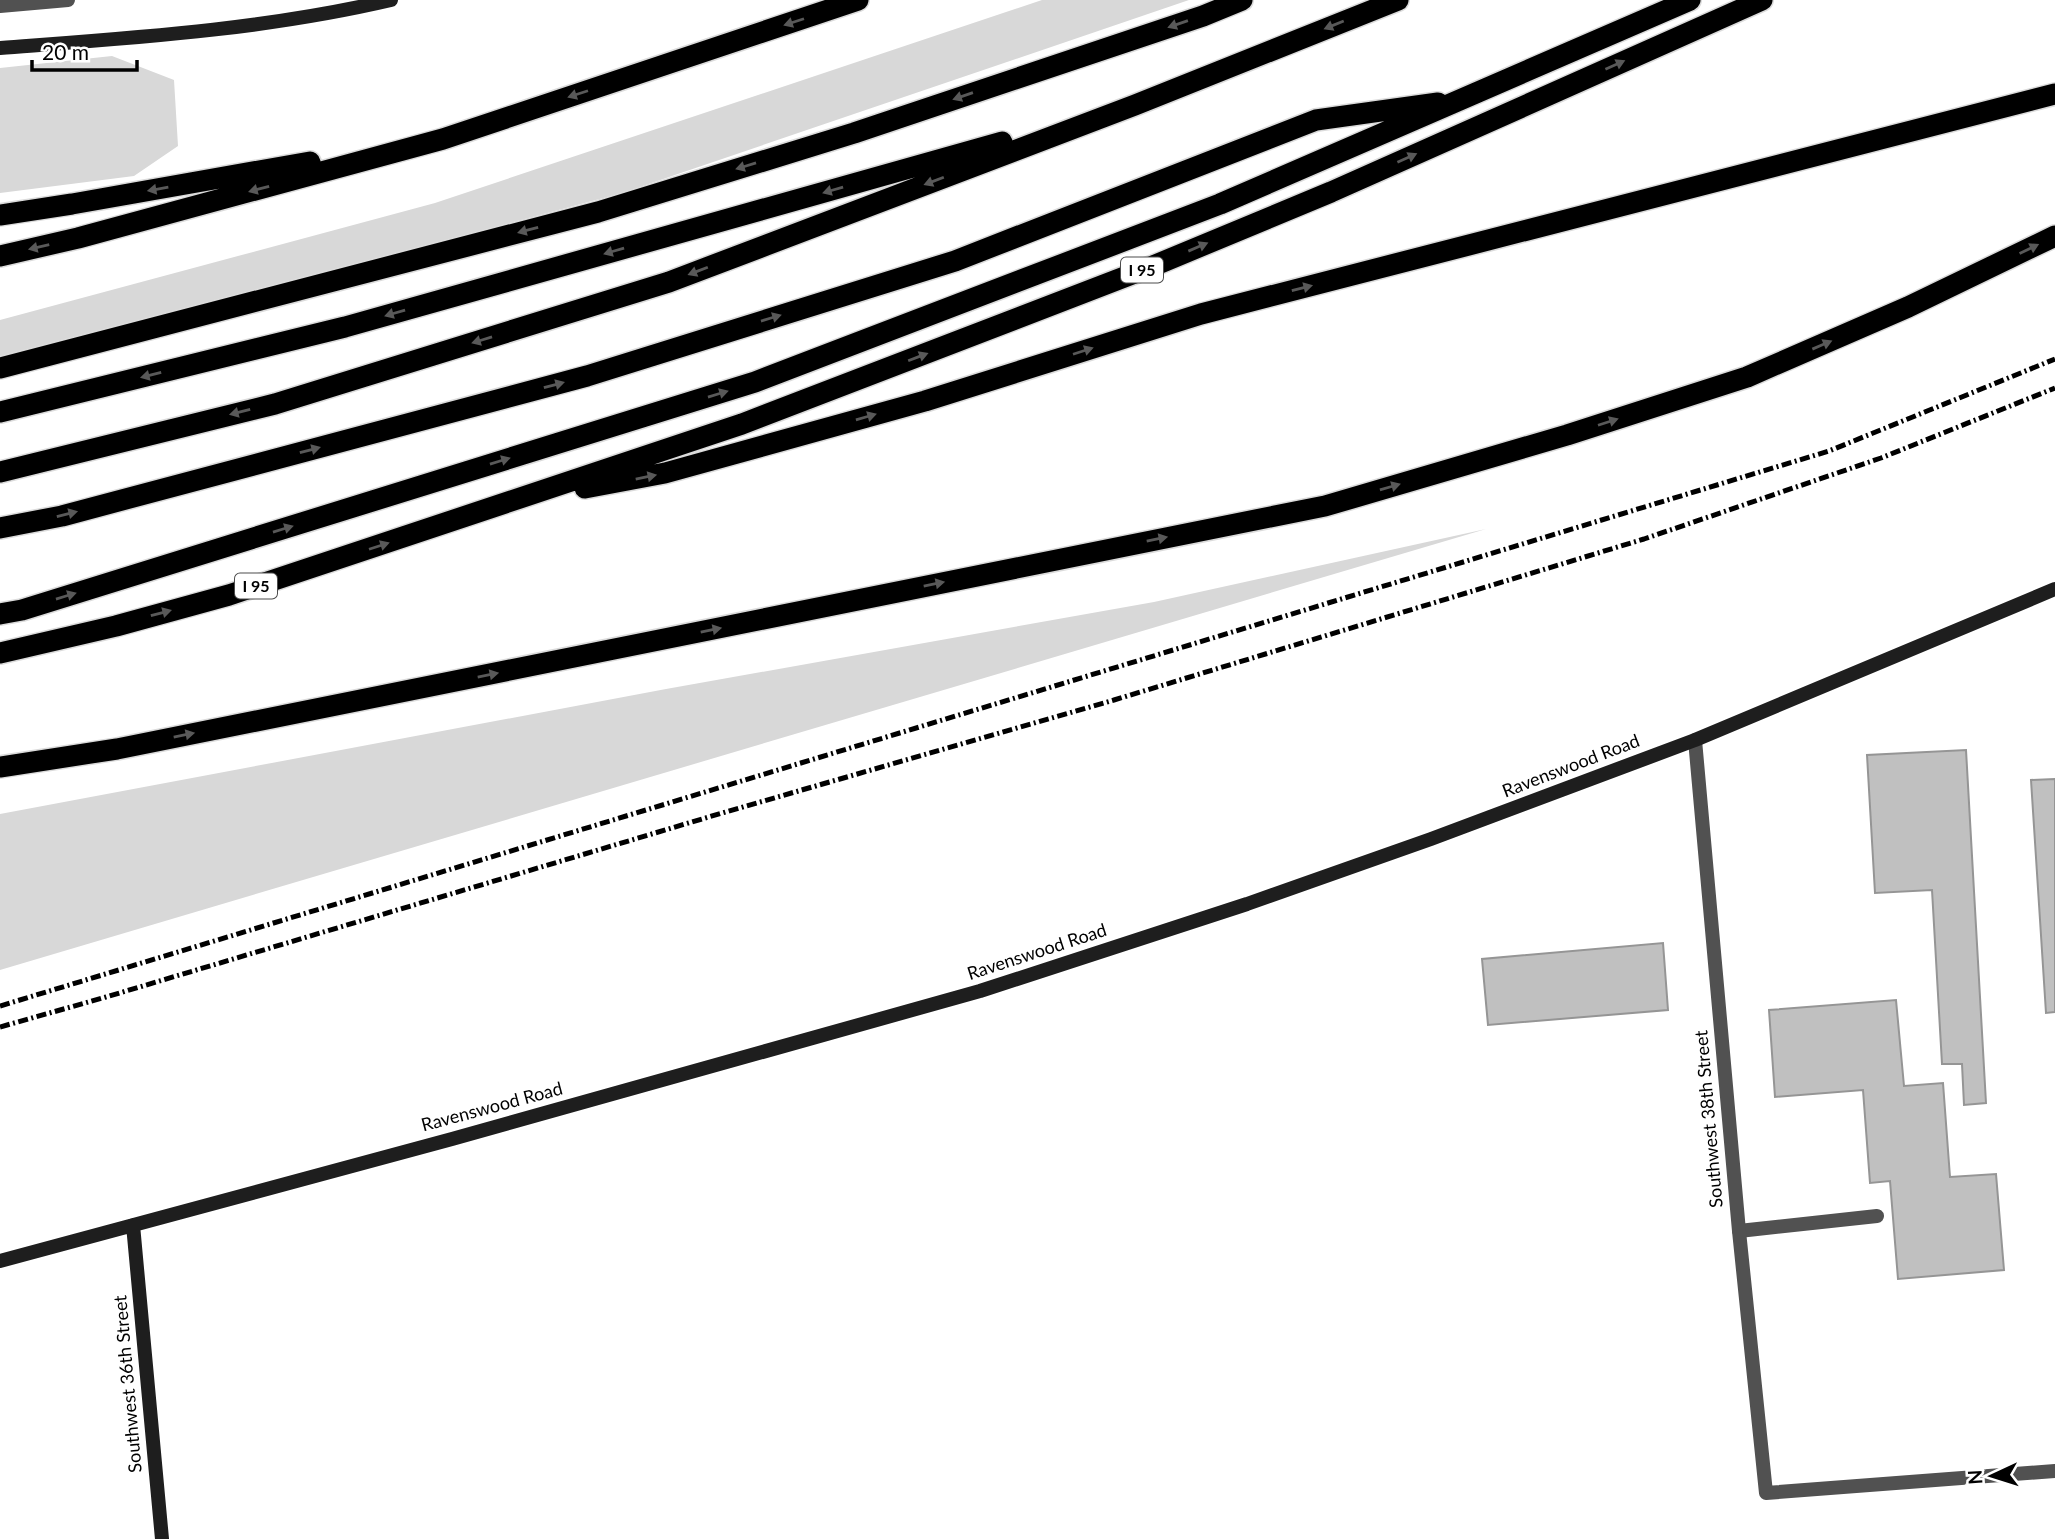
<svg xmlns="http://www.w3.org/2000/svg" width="2055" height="1539" font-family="Lato,sans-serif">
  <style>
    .green { fill: #d8d8d8 }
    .building { fill: #c0c0c0; stroke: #959595; stroke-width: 2 }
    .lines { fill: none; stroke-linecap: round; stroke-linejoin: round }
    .highway-casing { stroke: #dbdbdb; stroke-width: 24 }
    .lane { stroke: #515151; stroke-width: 14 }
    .street { stroke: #515151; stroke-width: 14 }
    .secondary { stroke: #1e1e1e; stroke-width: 14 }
    .highway { stroke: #000; stroke-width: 21 }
    .rail { stroke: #000; stroke-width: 5; stroke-dasharray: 10 3.5 2 3.5; stroke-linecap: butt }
    .oneway { fill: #595959 }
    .labels { text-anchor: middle; stroke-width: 5; stroke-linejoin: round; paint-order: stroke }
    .shield { fill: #fff; stroke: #4c4c4c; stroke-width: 2 }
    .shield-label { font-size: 16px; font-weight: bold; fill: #000 }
    .street-label { font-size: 18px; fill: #000; stroke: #fff }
  </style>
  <rect width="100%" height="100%" fill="#fff"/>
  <!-- green -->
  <path class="green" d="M 1042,0 L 1189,0 L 622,193 L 0,360 L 0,320 L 435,203 Z
    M 112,56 L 174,80 L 178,146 L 134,176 L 0,193 L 0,68 Z
    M 1486,529 L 0,970 L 0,814 L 666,689 L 1154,602 Z"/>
  <!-- building -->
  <path class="building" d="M 1966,750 L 1986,1103 L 1964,1105 L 1962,1064 L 1942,1064 L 1932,890 L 1875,893 L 1867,755 Z
    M 2055,779 L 2055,1012 L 2046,1013 L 2031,780 Z
    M 1663,943 L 1668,1010 L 1488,1025 L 1482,959 Z
    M 1896,1000 L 1904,1086 L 1943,1083 L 1950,1177 L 1996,1174 L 2004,1270 L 1898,1279 L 1890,1181 L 1870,1183 L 1863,1090 L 1775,1097 L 1769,1010 Z"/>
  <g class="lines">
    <defs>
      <path id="highway" d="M 0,215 L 72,204 L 310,162
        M 0,256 L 78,238 L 443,139 L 858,0
        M 0,368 L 598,212 L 854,133 L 1203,16 L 1242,0
        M 0,412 L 345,327 L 1002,142
        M 0,472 L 275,404 L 669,282 L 1135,105 L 1398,0
        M 585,488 L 665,473 L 925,401 L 1201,314 L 2055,94
        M 0,528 L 62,516 L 587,376 L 955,261 L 1316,120 L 1438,103
        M 0,614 L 22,610 L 755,382 L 1220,204 L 1690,0
        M 0,653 L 116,626 L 229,595 L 742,424 L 1153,266 L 1331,192 L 1762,0
        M 0,767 L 117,749 L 1325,506 L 1567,435 L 1747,377 L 1908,307 L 2055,236"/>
    </defs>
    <!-- highway casing -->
    <use href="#highway" class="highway-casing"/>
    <!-- lane -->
    <path class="lane" d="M 0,6 L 68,0
      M 1739,1231 L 1877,1216"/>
    <!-- street -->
    <path class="street" d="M 1695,740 L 1739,1231 L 1766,1493 L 2055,1471"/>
    <!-- secondary -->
    <path class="secondary" d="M 0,48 C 131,38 263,30 391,0
      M 133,1225 L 162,1539
      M 0,1261 L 452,1139 L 980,991 L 1247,904 L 1431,839 L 1695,740 L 2055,589"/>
    <!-- highway -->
    <use href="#highway" class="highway"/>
    <!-- rail -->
    <path class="rail" d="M 0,1006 L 1829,451 L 2055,359
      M 0,1027 L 106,997 L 722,813 L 1114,700 L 1644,539 L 1881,458 L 2055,388"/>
  </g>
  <!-- one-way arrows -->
  <defs><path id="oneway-solid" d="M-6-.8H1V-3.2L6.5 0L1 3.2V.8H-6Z" transform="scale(1.75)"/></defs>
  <g class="oneway">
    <use href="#oneway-solid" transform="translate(794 22) rotate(162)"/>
    <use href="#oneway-solid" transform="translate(1178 24) rotate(161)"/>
    <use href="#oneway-solid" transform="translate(1334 25) rotate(158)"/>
    <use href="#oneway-solid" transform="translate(1615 65) rotate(-24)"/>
    <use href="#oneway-solid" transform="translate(578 94) rotate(162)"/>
    <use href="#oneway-solid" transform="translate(963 96) rotate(161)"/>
    <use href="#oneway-solid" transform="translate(1407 158) rotate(-24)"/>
    <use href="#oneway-solid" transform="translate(746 166) rotate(163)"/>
    <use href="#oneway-solid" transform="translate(934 181) rotate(159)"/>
    <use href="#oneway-solid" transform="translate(158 189) rotate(170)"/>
    <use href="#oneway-solid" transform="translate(259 189) rotate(165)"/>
    <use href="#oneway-solid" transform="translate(833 190) rotate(164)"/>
    <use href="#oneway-solid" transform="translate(528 230) rotate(165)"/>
    <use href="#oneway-solid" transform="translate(39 247) rotate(167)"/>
    <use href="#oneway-solid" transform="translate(1198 247) rotate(-23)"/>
    <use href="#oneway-solid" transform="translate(2029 249) rotate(-26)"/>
    <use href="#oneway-solid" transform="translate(614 251) rotate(164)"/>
    <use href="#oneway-solid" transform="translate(698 271) rotate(159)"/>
    <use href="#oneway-solid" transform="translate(1302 288) rotate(-14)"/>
    <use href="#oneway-solid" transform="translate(395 313) rotate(164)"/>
    <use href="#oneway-solid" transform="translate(771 318) rotate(-17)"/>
    <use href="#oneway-solid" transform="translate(482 340) rotate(163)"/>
    <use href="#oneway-solid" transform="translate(1822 345) rotate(-23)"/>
    <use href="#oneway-solid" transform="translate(1083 351) rotate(-18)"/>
    <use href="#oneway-solid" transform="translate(918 357) rotate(-21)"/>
    <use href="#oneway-solid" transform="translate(151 375) rotate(166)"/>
    <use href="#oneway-solid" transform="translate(554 385) rotate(-15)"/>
    <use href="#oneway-solid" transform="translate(718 394) rotate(-17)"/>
    <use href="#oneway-solid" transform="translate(240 412) rotate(166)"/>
    <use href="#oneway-solid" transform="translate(866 417) rotate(-16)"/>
    <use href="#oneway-solid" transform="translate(1608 422) rotate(-18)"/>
    <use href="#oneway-solid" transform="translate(310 450) rotate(-15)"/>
    <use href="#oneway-solid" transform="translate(500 461) rotate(-17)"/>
    <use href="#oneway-solid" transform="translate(646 477) rotate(-11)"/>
    <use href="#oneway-solid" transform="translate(1390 487) rotate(-16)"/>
    <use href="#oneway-solid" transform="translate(67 514) rotate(-14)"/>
    <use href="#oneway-solid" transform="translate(283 529) rotate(-17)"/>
    <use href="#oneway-solid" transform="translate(1157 539) rotate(-11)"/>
    <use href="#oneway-solid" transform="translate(379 546) rotate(-18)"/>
    <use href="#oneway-solid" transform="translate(934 584) rotate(-11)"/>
    <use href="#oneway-solid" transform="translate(66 596) rotate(-17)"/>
    <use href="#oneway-solid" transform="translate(161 613) rotate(-15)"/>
    <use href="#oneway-solid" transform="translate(711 630) rotate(-11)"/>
    <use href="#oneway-solid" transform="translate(488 675) rotate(-11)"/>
    <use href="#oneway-solid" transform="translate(184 735) rotate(-11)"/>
  </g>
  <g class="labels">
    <!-- shield labels -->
    <g class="shield">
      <rect x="1121" y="257.5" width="42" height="25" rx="5"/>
      <rect x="235" y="573.5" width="42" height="25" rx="5"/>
    </g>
    <g class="shield-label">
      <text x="1142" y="276">I 95</text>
      <text x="256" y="592">I 95</text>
    </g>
    <!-- street labels -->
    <g class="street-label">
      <text transform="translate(1571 766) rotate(-21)" y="6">Ravenswood Road</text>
      <text transform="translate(1037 952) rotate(-18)" y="6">Ravenswood Road</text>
      <text transform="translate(492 1107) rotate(-15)" y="6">Ravenswood Road</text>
      <text transform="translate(1709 1119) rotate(-95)" y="6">Southwest 38th Street</text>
      <text transform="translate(128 1384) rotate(-95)" y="6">Southwest 36th Street</text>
    </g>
  </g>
  <!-- north arrow -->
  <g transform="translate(1992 1476) rotate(266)" stroke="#ffffff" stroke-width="5" paint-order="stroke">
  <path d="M0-5L12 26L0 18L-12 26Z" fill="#000000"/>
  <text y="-10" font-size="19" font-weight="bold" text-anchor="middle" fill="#000000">N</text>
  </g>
  <!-- scale -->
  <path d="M32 60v10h105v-10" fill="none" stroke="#000000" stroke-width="3.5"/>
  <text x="42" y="60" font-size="21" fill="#000000" stroke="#ffffff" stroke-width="5" paint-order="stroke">20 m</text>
</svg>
